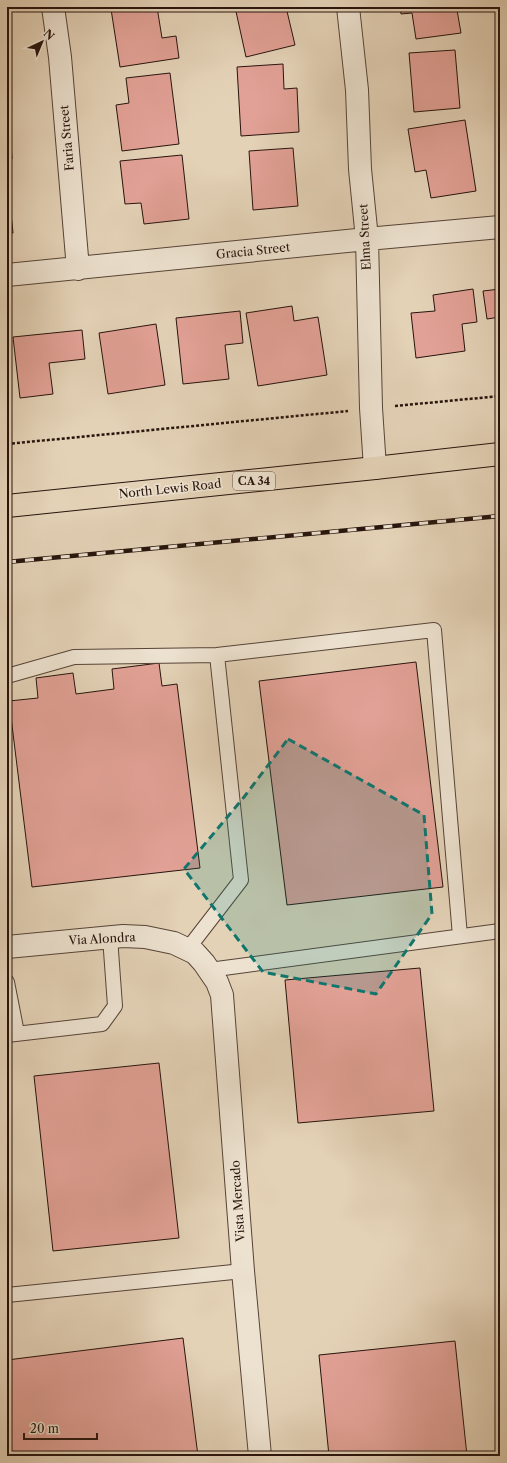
<svg xmlns="http://www.w3.org/2000/svg" width="507" height="1463" font-family="'Libre Caslon Text',serif">
  <style>
    .building { fill: #e2a196; stroke: #27140d }
    .lines { fill: none; stroke-linecap: round; stroke-linejoin: round }
    .service-casing { stroke: #564438; stroke-width: 16 }
    .minor-casing { stroke: #564438; stroke-width: 24 }
    .primary-casing { stroke: #27140d; stroke-width: 24 }
    .path { stroke: #27140d; stroke-width: 2.5; stroke-dasharray: 3 2; stroke-linecap: butt }
    .service { stroke: #ede2d0; stroke-width: 14 }
    .minor { stroke: #ede2d0; stroke-width: 22 }
    .primary { stroke: #e4d2b7; stroke-width: 22 }
    .rail-casing { stroke: #27140d; stroke-width: 4.5 }
    .rail { stroke: #ede2d0; stroke-width: 3; stroke-dasharray: 9; stroke-linecap: butt }
    .marked { fill: #0f766e; fill-opacity: 0.2; stroke: #0f766e; stroke-width: 3; stroke-dasharray: 8 5; stroke-linejoin: round }
    .labels { text-anchor: middle; stroke-width: 3.5; stroke-linejoin: round; paint-order: stroke }
    .shield { fill: #ede2d0; stroke: #625248; stroke-width: 1 }
    .shield-label { font-size: 11px; font-weight: bold; fill: #27140d }
    .street-label { font-size: 12px; fill: #27140d; stroke: #ede2d0 }
  </style>
  <rect width="100%" height="100%" fill="#e4d2b7"/>
  <filter id="stains"><feTurbulence type="fractalNoise" baseFrequency=".005" numOctaves="4"/><feColorMatrix values="0 0 0 0 .2 0 0 0 0 .09 0 0 0 0 .02 0 0 0 .5 -.17"/></filter>
  <radialGradient id="worn" r=".72"><stop offset=".6" stop-color="#630" stop-opacity="0"/><stop offset="1" stop-color="#630" stop-opacity=".3"/></radialGradient>
  <!-- building -->
  <path class="building" d="M 123,7 L 157,7 L 162,38 L 176,36 L 179,58 L 120,67 L 111,9 Z
    M 235,7 L 286,7 L 295,45 L 246,57 Z
    M 400,7 L 467,7 L 467,8 L 457,10 L 461,33 L 416,39 L 412,13 L 401,14 Z
    M 455,50 L 460,108 L 414,112 L 409,53 Z
    M 283,64 L 284,89 L 297,88 L 299,132 L 241,136 L 237,67 Z
    M 170,73 L 179,144 L 122,151 L 116,105 L 129,103 L 126,78 Z
    M 7,115 L 9,115 L 12,159 L 7,159 Z
    M 465,120 L 476,191 L 431,198 L 426,170 L 415,172 L 408,129 Z
    M 293,148 L 298,206 L 253,210 L 249,151 Z
    M 182,155 L 189,219 L 144,224 L 141,203 L 125,204 L 120,161 Z
    M 7,175 L 13,233 L 7,234 Z
    M 473,289 L 477,322 L 462,324 L 465,351 L 416,358 L 411,313 L 435,311 L 433,295 Z
    M 500,289 L 500,317 L 487,319 L 483,291 Z
    M 292,306 L 294,321 L 318,317 L 327,375 L 258,386 L 246,313 Z
    M 240,311 L 243,343 L 225,345 L 229,379 L 183,384 L 176,318 Z
    M 156,324 L 165,385 L 108,394 L 99,333 Z
    M 82,330 L 85,359 L 49,363 L 53,394 L 20,398 L 13,337 Z
    M 416,662 L 443,887 L 287,905 L 259,681 Z
    M 159,663 L 162,686 L 177,684 L 200,868 L 32,887 L 9,701 L 38,698 L 36,678 L 73,673 L 76,694 L 114,689 L 112,669 Z
    M 420,968 L 434,1111 L 298,1123 L 285,980 Z
    M 159,1063 L 179,1238 L 53,1251 L 34,1076 Z
    M 7,1235 L 9,1253 L 7,1253 Z
    M 183,1338 L 198,1456 L 11,1456 L 7,1424 L 7,1360 Z
    M 455,1341 L 467,1456 L 329,1456 L 319,1355 Z"/>
  <g class="lines">
    <defs>
      <path id="service" d="M 217,655 L 434,630 L 460,936
        M 7,676 L 74,657 L 217,655 L 241,880 L 187,950
        M 209,970 L 500,931
        M 7,982 L 17,1033
        M 7,1035 L 102,1024 L 115,1006 L 110,937
        M 7,1295 L 243,1271"/>
      <path id="minor" d="M 53,7 L 60,57 L 78,269
        M 348,7 L 357,90 L 360,169 L 367,239 L 371,408 L 375,468
        M 7,275 L 367,239 L 500,227
        M 7,947 L 123,936 L 145,937 L 174,943 L 195,953 L 204,963 L 217,982 L 222,995 L 243,1271 L 260,1456"/>
      <path id="primary" d="M 7,506 L 375,468 L 500,454"/>
    </defs>
    <!-- service casing -->
    <use href="#service" class="service-casing"/>
    <!-- minor casing -->
    <use href="#minor" class="minor-casing"/>
    <!-- primary casing -->
    <use href="#primary" class="primary-casing"/>
    <!-- path -->
    <path class="path" d="M 395,406 L 500,396
      M 7,444 L 348,411"/>
    <!-- service -->
    <use href="#service" class="service"/>
    <!-- minor -->
    <use href="#minor" class="minor"/>
    <!-- primary -->
    <use href="#primary" class="primary"/>
    <defs>
      <path id="rail" d="M 7,562 L 500,516"/>
    </defs>
    <!-- rail casing -->
    <use href="#rail" class="rail-casing"/>
    <!-- rail -->
    <use href="#rail" class="rail"/>
  </g>
  <!-- marked area -->
  <path class="marked" d="M 288,739 L 424,815 L 432,914 L 376,994 L 263,972 L 184,869 L 244,797 Z"/>
  <g class="labels">
    <!-- shield labels -->
    <rect class="shield" x="233" y="472" width="42" height="18" rx="3"/>
    <g class="shield-label">
      <text x="254" y="485">CA 34</text>
    </g>
    <!-- street labels -->
    <g class="street-label">
      <text transform="translate(67 138) rotate(-95)" y="4">Faria Street</text>
      <text transform="translate(365 237) rotate(-93)" y="4">Elma Street</text>
      <text transform="translate(253 251) rotate(-6)" y="4">Gracia Street</text>
      <text transform="translate(170 489) rotate(-6)" y="4">North Lewis Road</text>
      <text transform="translate(102 939) rotate(-3)" y="4">Via Alondra</text>
      <text transform="translate(238 1201) rotate(-94)" y="4">Vista Mercado</text>
    </g>
  </g>
  <!-- margin -->
  <rect width="507" height="1463" fill="none" stroke="#e4d2b7" stroke-width="24"/>
  <rect x="8" y="8" width="491" height="1447" fill="none" stroke="#27140d" stroke-width="2"/>
  <rect x="12" y="12" width="483" height="1439" fill="none" stroke="#27140d"/>
  <!-- north arrow -->
  <g transform="translate(42 42) rotate(44)" stroke="#ede2d0" stroke-width="3" paint-order="stroke">
  <path d="M0-3L7 15L0 10L-7 15Z" fill="#27140d"/>
  <text y="-6" font-size="11" font-weight="bold" text-anchor="middle" fill="#27140d">N</text>
  </g>
  <!-- scale -->
  <path d="M24 1433v6h73v-6" fill="none" stroke="#27140d" stroke-width="2"/>
  <text x="30" y="1433" font-size="12" fill="#27140d" stroke="#ede2d0" stroke-width="3" paint-order="stroke">20 m</text>
  <rect width="100%" height="100%" filter="url(#stains)"/>
  <rect width="100%" height="100%" fill="url(#worn)"/>
</svg>
